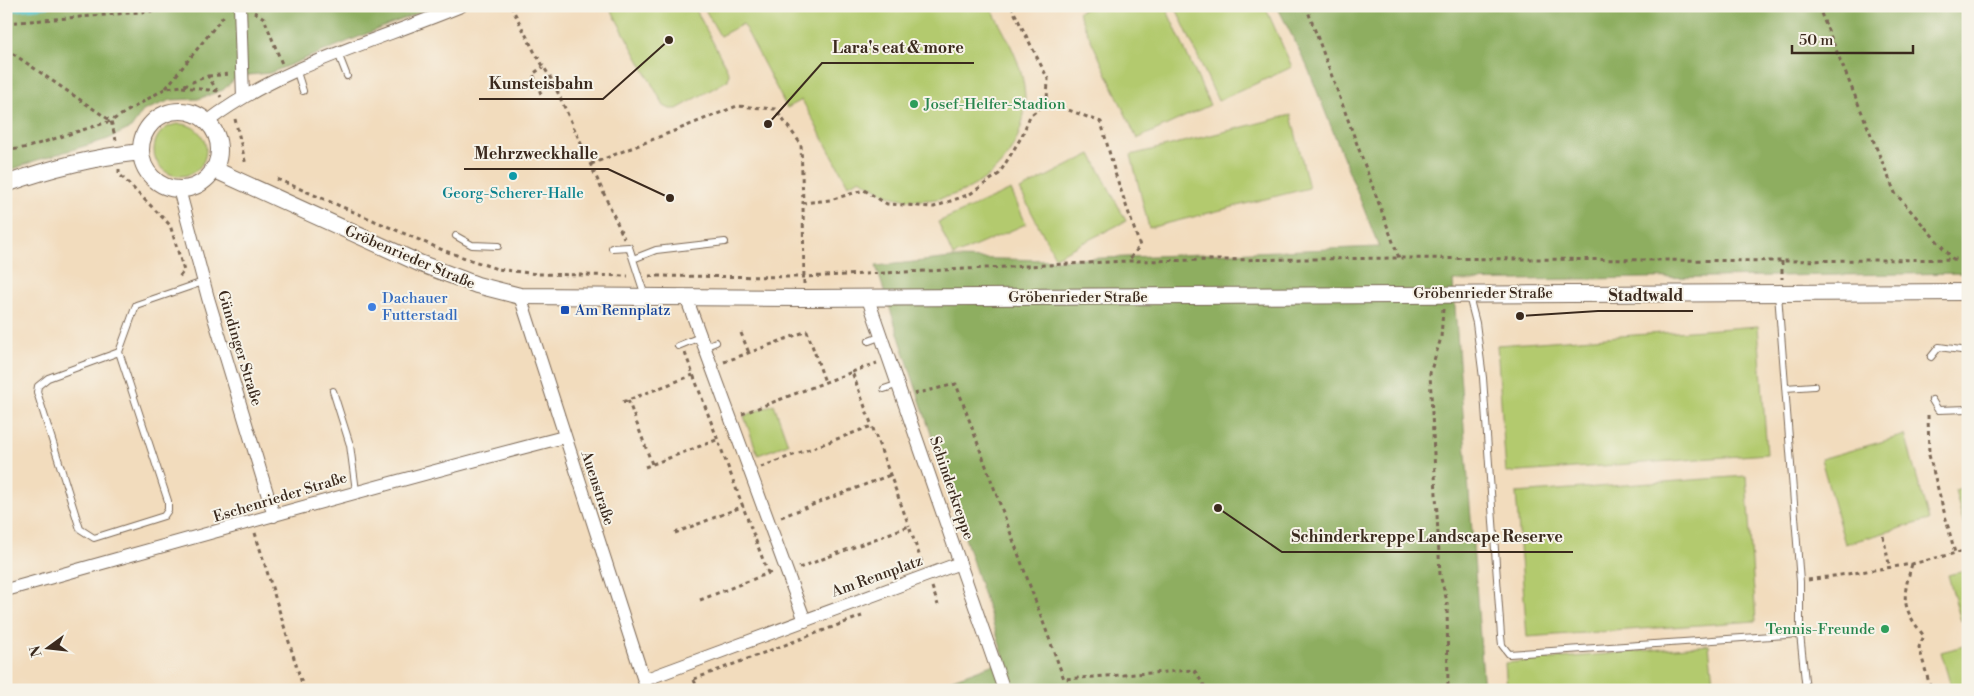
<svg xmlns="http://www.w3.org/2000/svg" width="1974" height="696" font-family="'Libre Bodoni',serif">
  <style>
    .green { fill: #b3ca6e; stroke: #777a46 }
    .forest { fill: #8eae61; stroke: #646c40 }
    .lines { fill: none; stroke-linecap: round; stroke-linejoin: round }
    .stream { stroke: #5ac7d1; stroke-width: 5 }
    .service-casing { stroke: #7b6856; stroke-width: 8 }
    .minor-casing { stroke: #7b6856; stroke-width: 14 }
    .tertiary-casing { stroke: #7b6856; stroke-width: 18 }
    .path { stroke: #7b6856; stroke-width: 3; stroke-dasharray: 4 4; stroke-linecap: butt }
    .service { stroke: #fff; stroke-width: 6 }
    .minor { stroke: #fff; stroke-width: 12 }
    .tertiary { stroke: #fff; stroke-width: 16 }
    .leisure-dot { fill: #2e9e5b; stroke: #f7f3e8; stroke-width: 2 }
    .culture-dot { fill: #0f9aa8; stroke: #f7f3e8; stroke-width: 2 }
    .shop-dot { fill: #3f7fe0; stroke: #f7f3e8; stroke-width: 2 }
    .transit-dot { fill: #1a4fb4; stroke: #f7f3e8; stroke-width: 2 }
    .labels { text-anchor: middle; stroke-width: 4; stroke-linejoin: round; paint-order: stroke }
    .leisure-label { font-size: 15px; fill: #27864d; stroke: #f7f3e8; text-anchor: start }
    .culture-label { font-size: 15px; fill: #0d838f; stroke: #f7f3e8 }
    .street-label { font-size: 15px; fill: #3b2a1e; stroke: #f7f3e8 }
    .shop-label { font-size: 15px; fill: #366cbe; stroke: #f7f3e8; text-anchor: start }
    .transit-label { font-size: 15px; fill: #164399; stroke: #f7f3e8; text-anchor: start }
    .leader { fill: none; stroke: #3b2a1e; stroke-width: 2 }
    .callout-dot { fill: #3b2a1e; stroke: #f7f3e8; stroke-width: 2 }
    .callout-label { font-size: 16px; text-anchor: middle; font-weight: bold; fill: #3b2a1e; stroke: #f7f3e8; stroke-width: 4; stroke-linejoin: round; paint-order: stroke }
  </style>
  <rect width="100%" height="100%" fill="#f7f3e8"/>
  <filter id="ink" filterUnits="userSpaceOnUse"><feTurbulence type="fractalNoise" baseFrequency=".02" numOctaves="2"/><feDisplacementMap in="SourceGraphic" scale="10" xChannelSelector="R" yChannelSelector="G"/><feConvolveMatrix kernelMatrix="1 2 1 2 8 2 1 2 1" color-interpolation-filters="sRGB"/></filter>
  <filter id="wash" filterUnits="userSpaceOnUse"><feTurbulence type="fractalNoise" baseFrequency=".0096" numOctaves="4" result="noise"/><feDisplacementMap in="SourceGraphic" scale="20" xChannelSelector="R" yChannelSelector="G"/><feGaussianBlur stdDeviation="1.12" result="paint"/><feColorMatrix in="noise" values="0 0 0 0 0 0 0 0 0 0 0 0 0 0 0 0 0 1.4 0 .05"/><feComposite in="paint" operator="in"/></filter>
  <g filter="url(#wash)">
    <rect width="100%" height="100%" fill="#f2dcbd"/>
    <!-- green -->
    <path class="green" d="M 609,6 L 694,6 L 729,73 L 728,80 L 677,109 L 670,109 L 664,106 Z
      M 703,6 L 990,6 C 1005,35 1024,64 1025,98 C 1026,165 961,211 898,198 C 884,195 872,186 860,179 L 848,185 L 802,100 L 787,108 L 743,24 L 720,36 Z
      M 1091,6 L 1165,6 L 1210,105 L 1137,139 L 1078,12 Z
      M 1175,6 L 1265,6 L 1292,67 L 1218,101 Z
      M 1291,115 L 1309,188 L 1149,228 L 1131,155 Z
      M154 150a26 26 0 1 1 52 0a26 26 0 1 1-52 0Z
      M 1091,154 L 1126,221 L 1055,257 L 1020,190 Z
      M 1011,190 L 1026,224 L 953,256 L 938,222 Z
      M 1758,326 L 1767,454 L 1506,473 L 1497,345 Z
      M 774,404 L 788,444 L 758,455 L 744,416 Z
      M 1905,435 L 1929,520 L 1845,544 L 1821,459 Z
      M 1746,476 L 1756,621 L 1527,637 L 1516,493 Z
      M 1968,486 L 1968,533 L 1966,533 L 1955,490 Z
      M 1968,570 L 1968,619 L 1961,621 L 1948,575 Z
      M 1709,645 L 1714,690 L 1507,690 L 1505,663 Z
      M 1968,645 L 1968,690 L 1952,690 L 1941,652 Z"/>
    <!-- forest -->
    <path class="forest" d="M 6,6 L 435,6 L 270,73 L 238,76 L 223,90 L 198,99 L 171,100 L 143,111 L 131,128 L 108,139 L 34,161 L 6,172 Z
      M 1277,6 L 1968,6 L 1968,273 L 1453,281 L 1484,690 L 923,690 L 1005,660 L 876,266 L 952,258 L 1053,260 L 1379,247 L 1307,66 Z"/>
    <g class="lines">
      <!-- stream -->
      <path class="stream" d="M 6,10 L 47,6"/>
    </g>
  </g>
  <g filter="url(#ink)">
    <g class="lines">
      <defs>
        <path id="service" d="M 338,53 L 347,76
          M 297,72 L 303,91
          M 456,236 L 472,245 L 498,246
          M 612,248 L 629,247 L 645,296
          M 633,259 L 656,250 L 725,242
          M 1778,294 L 1800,582 L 1800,634 L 1806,690
          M 1469,296 L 1476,323 L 1483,378 L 1501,636 L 1502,645 L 1509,654 L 1800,634
          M 869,341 L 882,336
          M 678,346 L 700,337
          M 704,347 L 716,342
          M 119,352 L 168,501 L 168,510 L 164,516 L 94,538 L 80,529 L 37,392 L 38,386 L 48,378 L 119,352 L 136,305 L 203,282
          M 1931,357 L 1939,347 L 1968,351
          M 1786,388 L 1814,386
          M 884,389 L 899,384
          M 333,391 L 350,445 L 356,491
          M 1932,400 L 1938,410 L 1968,409"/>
        <path id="minor" d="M 240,6 L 243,97
          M 207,122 C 280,66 377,41 461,6
          M 179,189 L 208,298 L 274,516
          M 520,296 L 647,690
          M 867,296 L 1004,690
          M 686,297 L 805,621
          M 6,590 C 192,538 377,485 564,437
          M 644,680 L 960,563"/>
        <path id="tertiary" d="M141 150a39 39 0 1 1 78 0a39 39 0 1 1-78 0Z
          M 213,169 L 419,263 L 477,285 L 520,296 L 805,298 L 1968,292
          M 6,184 C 50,168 95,157 141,152"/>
      </defs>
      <!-- service casing -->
      <use href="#service" class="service-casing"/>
      <!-- minor casing -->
      <use href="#minor" class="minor-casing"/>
      <!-- tertiary casing -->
      <use href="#tertiary" class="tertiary-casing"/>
      <!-- path -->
      <path class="path" d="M 511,6 L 534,51 L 553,82 L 624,238
        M 1011,6 L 1048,79 L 1047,102 L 1101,122 L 1115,173 L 1140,246 L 1128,261
        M 1306,6 L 1399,258
        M 1818,6 L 1895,193 L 1953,259
        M 254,12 L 264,18 L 282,64
        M 6,23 L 215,6
        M 6,49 L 111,121 L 116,140
        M 208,76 L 230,74
        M 182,87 L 218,91
        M 166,88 L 226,13
        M 541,94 L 533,74 L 543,67
        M 235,119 L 246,165
        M 6,151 L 28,147 L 111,121 L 166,88 L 182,86 L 208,76 L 221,97
        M 591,164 L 737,106 L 775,109 L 801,144 L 803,203
        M 119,169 L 119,174 L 170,225 L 184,271 L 179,277 L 179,280
        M 277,179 L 445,251 L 497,269 L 538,274 L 628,276
        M 1782,261 L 1782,279
        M 649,276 L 804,277 L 1128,261 L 1399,258 L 1782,261 L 1968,259
        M 804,284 L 803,203 L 830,200 L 864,190 L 887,204 L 934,207 L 970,194 L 999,174 L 1022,136 L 1030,116 L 1047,102
        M 1443,309 L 1441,338 L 1430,373 L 1440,575 L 1447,601 L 1448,690
        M 741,333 L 749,353
        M 685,353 L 768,573
        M 724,362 L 807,331 L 825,382
        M 852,372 L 877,363
        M 914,394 L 956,384 L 1064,679 L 1194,670 L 1207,690
        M 628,400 L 652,464
        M 623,402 L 693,375
        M 742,414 L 852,372 L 872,426
        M 1928,415 L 1929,455 L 1955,553
        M 645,467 L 719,439
        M 761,467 L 872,426 L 909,526
        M 781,517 L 890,475
        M 255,533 L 304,690
        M 675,533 L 744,506
        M 1883,536 L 1890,568
        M 1912,564 C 1902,598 1901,607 1924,636 L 1919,647 L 1931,690
        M 799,568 L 909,526 L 922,563
        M 1808,580 L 1912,564 L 1968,550
        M 932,587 L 938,605
        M 700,600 L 774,571
        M 694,679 L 862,616
        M 694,680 L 698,690"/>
      <!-- service -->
      <use href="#service" class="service"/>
      <!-- minor -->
      <use href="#minor" class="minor"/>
      <!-- tertiary -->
      <use href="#tertiary" class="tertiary"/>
    </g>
  </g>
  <!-- markers -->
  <g class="leisure-dot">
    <circle cx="914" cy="104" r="5"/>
    <circle cx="1885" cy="629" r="5"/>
  </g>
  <circle class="culture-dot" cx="513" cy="176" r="5"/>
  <circle class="shop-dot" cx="372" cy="307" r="5"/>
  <rect class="transit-dot" x="560" y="305" width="10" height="10" rx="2.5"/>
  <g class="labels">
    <!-- leisure labels -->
    <g class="leisure-label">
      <text x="924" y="109">Josef-Helfer-Stadion</text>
      <text x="1875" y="634" text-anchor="end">Tennis-Freunde</text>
    </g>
    <!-- culture labels -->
    <g class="culture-label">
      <text x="513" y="198">Georg-Scherer-Halle</text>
    </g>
    <!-- street labels -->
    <g class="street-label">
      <text transform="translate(410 257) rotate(23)" y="5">Gröbenrieder Straße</text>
      <text x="1483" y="298">Gröbenrieder Straße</text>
      <text x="1078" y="302">Gröbenrieder Straße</text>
      <text transform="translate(240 348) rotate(73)" y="5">Gündinger Straße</text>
      <text transform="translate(598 488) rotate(72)" y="5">Auenstraße</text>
      <text transform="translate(952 488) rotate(71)" y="5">Schinderkreppe</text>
      <text transform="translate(280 497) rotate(-17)" y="5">Eschenrieder Straße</text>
      <text transform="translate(877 576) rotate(-20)" y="5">Am Rennplatz</text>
    </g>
    <!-- shop labels -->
    <g class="shop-label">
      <text x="382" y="303">Dachauer<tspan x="382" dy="17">Futterstadl</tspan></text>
    </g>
    <!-- transit labels -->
    <g class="transit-label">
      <text x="575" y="315">Am Rennplatz</text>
    </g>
  </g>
  <!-- callouts -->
  <path class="leader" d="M768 124L822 63H974M669 40L603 99H479M670 198L608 169H464M1520 316L1598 311H1693M1218 508L1282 552H1573"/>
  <g class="callout-dot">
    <circle cx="768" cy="124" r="5"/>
    <circle cx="669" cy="40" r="5"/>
    <circle cx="670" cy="198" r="5"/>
    <circle cx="1520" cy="316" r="5"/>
    <circle cx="1218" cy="508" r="5"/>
  </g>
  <g class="callout-label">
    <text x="898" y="53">Lara's eat &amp; more</text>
    <text x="541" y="89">Kunsteisbahn</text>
    <text x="536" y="159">Mehrzweckhalle</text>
    <text x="1646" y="301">Stadtwald</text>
    <text x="1427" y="542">Schinderkreppe Landscape Reserve</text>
  </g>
  <!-- margin -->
  <rect width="1974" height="696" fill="none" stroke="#f7f3e8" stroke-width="25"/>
  <!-- north arrow -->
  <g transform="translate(48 648) rotate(255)" stroke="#f7f3e8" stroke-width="4" paint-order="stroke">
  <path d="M0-4L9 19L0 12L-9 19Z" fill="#3b2a1e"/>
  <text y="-8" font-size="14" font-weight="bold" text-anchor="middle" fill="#3b2a1e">N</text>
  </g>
  <!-- scale -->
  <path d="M1792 45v8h121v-8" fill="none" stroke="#3b2a1e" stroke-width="2.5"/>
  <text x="1799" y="45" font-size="15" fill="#3b2a1e" stroke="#f7f3e8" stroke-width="4" paint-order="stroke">50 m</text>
</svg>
